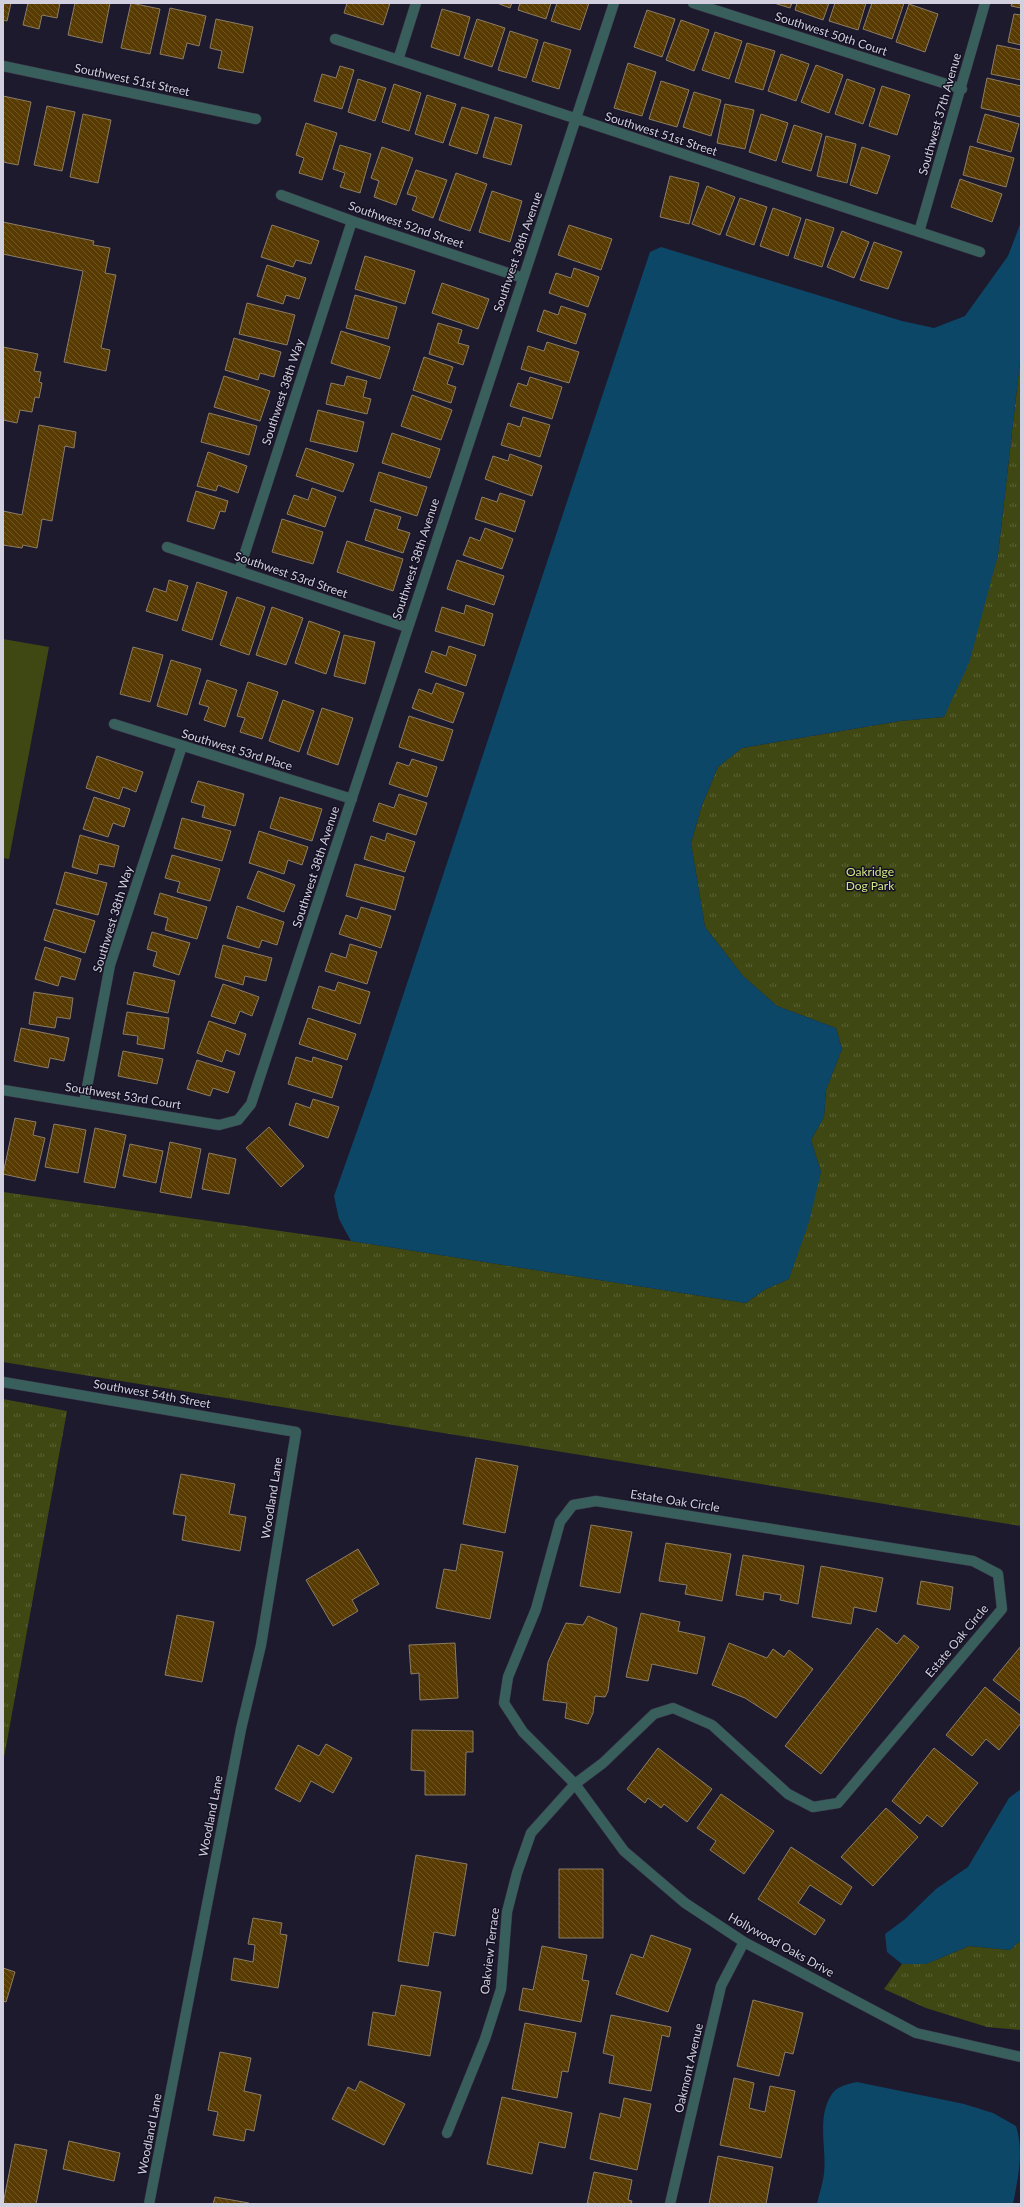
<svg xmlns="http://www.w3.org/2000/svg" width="1024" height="2207" font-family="Lato,sans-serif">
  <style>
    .park { fill: url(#park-tufts) }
    .pitch { fill: #3f4813 }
    .water { fill: #0d4767 }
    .building { fill: url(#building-back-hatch); stroke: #8b7c65 }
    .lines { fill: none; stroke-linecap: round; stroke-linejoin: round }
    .minor-casing { stroke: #3b374a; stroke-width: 11 }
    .minor { stroke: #395f5c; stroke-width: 10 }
    .labels { text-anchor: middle; stroke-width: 3; stroke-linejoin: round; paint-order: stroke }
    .street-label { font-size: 12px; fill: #d2d0de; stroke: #151124 }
    .park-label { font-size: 12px; fill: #d2e783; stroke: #151124 }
  </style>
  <defs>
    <pattern id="park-tufts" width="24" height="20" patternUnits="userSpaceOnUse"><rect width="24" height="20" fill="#3f4813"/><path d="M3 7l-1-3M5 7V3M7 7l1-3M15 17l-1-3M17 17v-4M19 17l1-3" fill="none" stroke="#5a6135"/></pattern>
    <pattern id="building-back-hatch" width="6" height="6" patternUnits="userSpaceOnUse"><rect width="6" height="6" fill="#583b01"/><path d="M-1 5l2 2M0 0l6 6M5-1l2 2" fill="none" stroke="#6f5626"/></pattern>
  </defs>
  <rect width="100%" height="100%" fill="#1e1a2e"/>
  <!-- park -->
  <path class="park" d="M 1021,353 L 1021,1526 L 3,1362 L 3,1192 L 351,1241 L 746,1303 L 764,1290 L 789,1279 L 821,1172 L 811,1140 L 824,1117 L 826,1090 L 842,1049 L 836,1028 L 777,1006 L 743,976 L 705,927 L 691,843 L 702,805 L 718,767 L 742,748 L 900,721 L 944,717 L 998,555 Z
    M 3,1399 L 67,1411 L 3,1763 Z
    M 1021,1940 L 1021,2030 L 987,2027 L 926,2008 L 884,1989 L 902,1964 L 926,1964 L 969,1946 L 1010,1950 Z"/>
  <!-- pitch -->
  <path class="pitch" d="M 3,639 L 49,647 L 9,859 L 3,858 Z"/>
  <!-- water -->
  <path class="water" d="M 1021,222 L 1021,353 L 998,555 L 969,663 L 944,717 L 900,721 L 742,748 L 718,767 L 702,805 L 691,843 L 705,927 L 743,976 L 777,1006 L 836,1028 L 842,1049 L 826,1090 L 824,1117 L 811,1140 L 821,1172 L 809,1222 L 789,1279 L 764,1290 L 746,1303 L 351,1241 L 339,1219 L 334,1196 L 373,1086 L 650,252 L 661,247 L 902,321 L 934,328 L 965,316 L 1008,256 Z
    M 1021,1789 L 1021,1940 L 1010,1950 L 969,1946 L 926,1964 L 902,1964 L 887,1952 L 885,1934 L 904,1920 L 936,1889 L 968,1867 L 1009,1798 Z
    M 857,2082 L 964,2104 L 993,2113 L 1016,2126 C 1024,2152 1018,2178 1013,2204 L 817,2204 C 819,2194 823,2184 824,2173 C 827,2147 816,2118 832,2094 C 837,2086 849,2084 857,2082 Z"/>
  <!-- building -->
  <path class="building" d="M 3,3 L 11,3 L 7,21 L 3,20 Z
    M 28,3 L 60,3 L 57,18 L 42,15 L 39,29 L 23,25 Z
    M 75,3 L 110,3 L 102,43 L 68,35 Z
    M 131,3 L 160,9 L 150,54 L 121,48 Z
    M 347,3 L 390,3 L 383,25 L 344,13 Z
    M 497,3 L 512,3 L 510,8 Z
    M 520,3 L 551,3 L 546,19 L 518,10 Z
    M 557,3 L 589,3 L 580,30 L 551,21 Z
    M 774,3 L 792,3 L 790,8 Z
    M 797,3 L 829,3 L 823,20 L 795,10 Z
    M 835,3 L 866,3 L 858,30 L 829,21 Z
    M 872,3 L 904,3 L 892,39 L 863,29 Z
    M 1012,3 L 1021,3 L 1021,8 L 1011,6 Z
    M 909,4 L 938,14 L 925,52 L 896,42 Z
    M 170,8 L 206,16 L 199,46 L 187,43 L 183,59 L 160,54 Z
    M 442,9 L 470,17 L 459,56 L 431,47 Z
    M 647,10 L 675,19 L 662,57 L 634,47 Z
    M 1014,14 L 1021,15 L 1021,45 L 1008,42 Z
    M 216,19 L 253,27 L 243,73 L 218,68 L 222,51 L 210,48 Z
    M 477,19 L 505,28 L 492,67 L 464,58 Z
    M 681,20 L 709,30 L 694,71 L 666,60 Z
    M 510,31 L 538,40 L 526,78 L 498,70 Z
    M 715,32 L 742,41 L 729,79 L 702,70 Z
    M 544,42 L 571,50 L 559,89 L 532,81 Z
    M 747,43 L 775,51 L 763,90 L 735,82 Z
    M 997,45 L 1021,50 L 1021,80 L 991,74 Z
    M 781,54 L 809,64 L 796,101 L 768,91 Z
    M 628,63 L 656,72 L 642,116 L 614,108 Z
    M 816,65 L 843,75 L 829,113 L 801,102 Z
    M 340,66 L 354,70 L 342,109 L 314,101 L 322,74 L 336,78 Z
    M 987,78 L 1021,86 L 1021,117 L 981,108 Z
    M 358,79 L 386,88 L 375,121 L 348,112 Z
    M 847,79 L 875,89 L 863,124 L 835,114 Z
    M 661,81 L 689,90 L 677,127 L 649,119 Z
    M 394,84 L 421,93 L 409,131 L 382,122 Z
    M 882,86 L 910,95 L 897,135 L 869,126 Z
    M 694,92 L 721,100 L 711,136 L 683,127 Z
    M 427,95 L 456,104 L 443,143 L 415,134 Z
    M 3,96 L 31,102 L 18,165 L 3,162 Z
    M 725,104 L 754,110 L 745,149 L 717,143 Z
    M 47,106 L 75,112 L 62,171 L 34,165 Z
    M 462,107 L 489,115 L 477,154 L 449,145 Z
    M 83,114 L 111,120 L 98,183 L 70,177 Z
    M 761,114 L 788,123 L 776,161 L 749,152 Z
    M 985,114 L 1019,124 L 1011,152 L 977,142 Z
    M 495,117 L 522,125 L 511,165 L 483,157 Z
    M 306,123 L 337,133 L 322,180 L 299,173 L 304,158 L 296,155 Z
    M 794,125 L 822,134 L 811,171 L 782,162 Z
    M 826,136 L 856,144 L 847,183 L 817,176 Z
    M 340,145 L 371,154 L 360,193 L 340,187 L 345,173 L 333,169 Z
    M 970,146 L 1014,158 L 1006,187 L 963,175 Z
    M 382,147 L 413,158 L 396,205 L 374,197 L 379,181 L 371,178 Z
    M 862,147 L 890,156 L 877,194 L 850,185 Z
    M 416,170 L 447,180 L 433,218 L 412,210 L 417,197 L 407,194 Z
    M 456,173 L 487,184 L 470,231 L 439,220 Z
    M 670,176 L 699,183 L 689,224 L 660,217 Z
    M 960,179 L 1002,194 L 992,222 L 951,207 Z
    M 707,186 L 735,197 L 720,235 L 692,224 Z
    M 492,191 L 522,201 L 510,242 L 479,232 Z
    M 740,198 L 767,207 L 754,245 L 726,235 Z
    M 773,208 L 801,218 L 788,256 L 760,246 Z
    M 806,219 L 834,228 L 822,267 L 794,258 Z
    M 3,222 L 94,241 L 93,245 L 110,248 L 105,273 L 116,275 L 101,348 L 110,350 L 106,371 L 64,362 L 83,271 L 3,254 Z
    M 272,225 L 319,241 L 311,264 L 296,260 L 293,267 L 261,257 Z
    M 569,225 L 612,239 L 601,270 L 558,255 Z
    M 842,231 L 869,242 L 854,278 L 827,267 Z
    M 874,242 L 902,252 L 888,289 L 860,280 Z
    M 365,256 L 415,271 L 405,304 L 355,289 Z
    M 267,265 L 306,278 L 299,299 L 286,295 L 283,304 L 257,296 Z
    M 574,268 L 599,277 L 588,307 L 549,293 L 556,273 L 571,278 Z
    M 442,283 L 489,299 L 478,329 L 432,313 Z
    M 355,295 L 397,307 L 388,339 L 346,328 Z
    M 247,303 L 295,315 L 287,345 L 239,334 Z
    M 561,306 L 586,314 L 576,344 L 537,331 L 544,310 L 558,315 Z
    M 438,323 L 462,330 L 458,343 L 469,346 L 463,365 L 429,354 Z
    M 341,331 L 390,347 L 380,379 L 331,363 Z
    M 234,338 L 281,352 L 274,377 L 260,373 L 258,380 L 225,370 Z
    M 547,342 L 579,352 L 569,383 L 521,369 L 528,346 L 544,351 Z
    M 3,347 L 38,354 L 34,371 L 41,372 L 39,382 L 42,383 L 39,398 L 35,397 L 32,412 L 20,410 L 17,423 L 3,420 Z
    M 424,357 L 453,367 L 447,384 L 456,387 L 451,403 L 413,390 Z
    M 224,376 L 270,391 L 260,421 L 214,407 Z
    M 347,376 L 367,381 L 363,397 L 371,399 L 367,414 L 326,404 L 331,383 L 344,386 Z
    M 530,377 L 562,387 L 552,419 L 510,406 L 518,383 L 527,386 Z
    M 412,395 L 452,410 L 441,440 L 401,426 Z
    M 318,410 L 364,422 L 357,452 L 310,441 Z
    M 209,413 L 257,426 L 249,455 L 201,442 Z
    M 523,417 L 550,425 L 540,457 L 501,445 L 508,423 L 520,427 Z
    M 39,425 L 76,432 L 74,448 L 65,446 L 52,521 L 42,519 L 37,548 L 23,545 L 22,548 L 3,545 L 3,511 L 22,515 Z
    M 392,433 L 440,449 L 430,478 L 382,463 Z
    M 306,448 L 354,464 L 343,492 L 296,476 Z
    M 208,452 L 247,466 L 238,493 L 218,485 L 216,491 L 197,486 Z
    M 510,454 L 542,466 L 532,496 L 485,479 L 493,456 L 508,461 Z
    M 379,472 L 427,487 L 417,516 L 370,501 Z
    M 312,488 L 336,497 L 325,527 L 287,514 L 294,495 L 308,500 Z
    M 196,491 L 228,501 L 225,512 L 220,511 L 214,529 L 187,521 Z
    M 500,493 L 525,501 L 515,532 L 475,519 L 482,497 L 497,502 Z
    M 375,509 L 401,517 L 397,529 L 410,533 L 403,553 L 365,540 Z
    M 282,519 L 323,532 L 313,564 L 272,552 Z
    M 485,528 L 513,539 L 502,569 L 463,555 L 470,537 L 480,541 Z
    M 347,541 L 403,559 L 393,591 L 337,572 Z
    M 457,560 L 504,576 L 494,605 L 447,589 Z
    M 169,580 L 188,586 L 177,621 L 146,611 L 154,588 L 166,592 Z
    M 197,582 L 227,592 L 212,640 L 182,630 Z
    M 237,597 L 265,607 L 249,655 L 220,645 Z
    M 466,605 L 493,614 L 484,646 L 435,631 L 442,607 L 464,614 Z
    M 272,607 L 303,618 L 286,665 L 256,655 Z
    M 309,621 L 340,632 L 326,674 L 295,663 Z
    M 344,635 L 375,642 L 365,684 L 334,676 Z
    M 449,646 L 476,655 L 466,686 L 425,672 L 432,651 L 446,656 Z
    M 133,647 L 163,655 L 150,702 L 120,694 Z
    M 171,660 L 201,669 L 187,715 L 157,706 Z
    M 207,680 L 237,690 L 225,727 L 204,720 L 209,707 L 199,704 Z
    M 248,682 L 278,692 L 262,739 L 240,732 L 245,718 L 237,716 Z
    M 436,683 L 464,693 L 453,723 L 412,708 L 419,689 L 432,694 Z
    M 283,700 L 314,711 L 299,752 L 269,741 Z
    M 322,708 L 353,718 L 338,765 L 307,754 Z
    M 409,716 L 453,730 L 443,761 L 399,747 Z
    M 97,756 L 143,772 L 136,792 L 123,787 L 119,799 L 86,788 Z
    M 412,759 L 437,767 L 427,797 L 389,784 L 397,762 L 409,766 Z
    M 198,781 L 244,794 L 235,826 L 202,817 L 205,806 L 191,802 Z
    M 399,794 L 427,803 L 416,835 L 373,821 L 379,803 L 394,808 Z
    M 94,797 L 130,809 L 124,827 L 113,823 L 108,837 L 83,829 Z
    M 280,797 L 322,809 L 312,841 L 270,828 Z
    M 182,818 L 231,831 L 222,861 L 174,848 Z
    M 259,831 L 308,847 L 302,865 L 288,860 L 284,874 L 249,863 Z
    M 387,833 L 415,842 L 405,872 L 364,859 L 371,836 L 385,841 Z
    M 80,835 L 119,846 L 114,867 L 99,864 L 97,874 L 72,867 Z
    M 172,855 L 220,869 L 210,901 L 177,892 L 180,882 L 165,878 Z
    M 355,864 L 404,877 L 395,910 L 346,896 Z
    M 258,871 L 295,885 L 284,912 L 247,898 Z
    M 65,872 L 107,883 L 98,915 L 56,904 Z
    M 160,893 L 207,907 L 197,939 L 165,930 L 168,918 L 154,914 Z
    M 237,906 L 284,922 L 277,945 L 262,940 L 259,948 L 227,938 Z
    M 361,907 L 391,916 L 381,948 L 339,934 L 346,915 L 357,919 Z
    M 54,909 L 95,921 L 85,953 L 44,940 Z
    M 152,932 L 190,943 L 179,975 L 153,966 L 157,952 L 147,949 Z
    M 350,944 L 377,952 L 367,984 L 325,971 L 331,953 L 346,958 Z
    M 223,945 L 272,958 L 266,981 L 245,976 L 243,985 L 215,977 Z
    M 45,947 L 81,959 L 75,980 L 61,976 L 58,986 L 35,979 Z
    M 134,972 L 175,981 L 168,1013 L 127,1004 Z
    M 338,982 L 370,992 L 360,1024 L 312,1008 L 319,986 L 335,991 Z
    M 223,984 L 259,997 L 252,1016 L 240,1011 L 235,1024 L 211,1016 Z
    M 34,992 L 73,998 L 70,1019 L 57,1017 L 55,1028 L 29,1024 Z
    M 127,1012 L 169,1018 L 164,1049 L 137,1044 L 138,1036 L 123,1034 Z
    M 308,1018 L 356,1034 L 347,1060 L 299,1044 Z
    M 209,1021 L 246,1034 L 239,1055 L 226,1050 L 222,1062 L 197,1053 Z
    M 21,1028 L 69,1038 L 64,1061 L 50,1058 L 48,1068 L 14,1061 Z
    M 123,1051 L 163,1059 L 157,1084 L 118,1076 Z
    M 296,1057 L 312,1062 L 313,1057 L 342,1066 L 332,1098 L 288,1084 Z
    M 197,1060 L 235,1072 L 228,1093 L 213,1088 L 210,1096 L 187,1089 Z
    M 313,1099 L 339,1107 L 328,1138 L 289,1125 L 296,1103 L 310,1108 Z
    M 15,1118 L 36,1122 L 33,1135 L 45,1138 L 35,1181 L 3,1174 Z
    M 54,1124 L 86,1130 L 78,1173 L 45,1167 Z
    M 269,1127 L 304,1166 L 281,1187 L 246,1148 Z
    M 95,1128 L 126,1135 L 115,1188 L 84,1182 Z
    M 170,1142 L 201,1149 L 191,1198 L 160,1192 Z
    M 130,1144 L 163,1151 L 156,1183 L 123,1176 Z
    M 209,1153 L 236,1159 L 229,1194 L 202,1189 Z
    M 476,1458 L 518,1466 L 505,1533 L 463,1524 Z
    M 181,1474 L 235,1484 L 229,1514 L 246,1517 L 240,1551 L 182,1540 L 186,1516 L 173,1514 Z
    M 591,1525 L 632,1532 L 620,1593 L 580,1586 Z
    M 666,1543 L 731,1554 L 722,1601 L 685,1594 L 687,1585 L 659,1581 Z
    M 461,1544 L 503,1552 L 490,1619 L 436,1608 L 444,1569 L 456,1571 Z
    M 358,1549 L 379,1584 L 352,1600 L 358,1611 L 333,1626 L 306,1580 Z
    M 743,1555 L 804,1566 L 798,1604 L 780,1600 L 781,1595 L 764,1592 L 763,1600 L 736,1595 Z
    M 821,1566 L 883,1578 L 876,1612 L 854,1607 L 851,1624 L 812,1617 Z
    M 921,1581 L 953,1587 L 950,1610 L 917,1604 Z
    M 641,1613 L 680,1622 L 678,1631 L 705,1637 L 697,1674 L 652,1664 L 648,1681 L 626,1677 Z
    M 177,1615 L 214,1622 L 202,1682 L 165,1675 Z
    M 588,1616 L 617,1628 L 608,1691 L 605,1697 L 595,1696 L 593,1713 L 588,1724 L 565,1718 L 567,1703 L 543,1700 L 548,1662 L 566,1623 L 583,1625 Z
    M 877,1628 L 897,1644 L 904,1635 L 919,1647 L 821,1774 L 785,1746 Z
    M 455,1643 L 458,1698 L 420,1700 L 419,1673 L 411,1674 L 409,1645 Z
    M 729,1643 L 767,1658 L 773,1649 L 784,1657 L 789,1650 L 813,1669 L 776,1718 L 745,1698 L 712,1685 Z
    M 1021,1646 L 1021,1702 L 993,1680 Z
    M 985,1687 L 1021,1716 L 1021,1723 L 999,1750 L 986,1739 L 972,1756 L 946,1735 Z
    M 412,1730 L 473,1731 L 473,1752 L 466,1752 L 465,1795 L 425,1795 L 425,1771 L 411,1770 Z
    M 326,1744 L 352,1758 L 333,1793 L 311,1781 L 300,1802 L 275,1789 L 298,1745 L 319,1756 Z
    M 658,1748 L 712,1789 L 687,1822 L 664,1804 L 661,1808 L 648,1798 L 645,1803 L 627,1789 Z
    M 934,1748 L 978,1783 L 942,1827 L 927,1815 L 920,1824 L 892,1801 Z
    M 721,1794 L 774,1831 L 744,1874 L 710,1850 L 716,1841 L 697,1828 Z
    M 886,1808 L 918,1837 L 873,1886 L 841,1857 Z
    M 791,1847 L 852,1887 L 841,1905 L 810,1885 L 798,1903 L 825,1920 L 815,1935 L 758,1899 Z
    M 416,1855 L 467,1864 L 455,1936 L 434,1932 L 428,1966 L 398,1961 Z
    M 559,1869 L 603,1869 L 603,1938 L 559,1938 Z
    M 253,1918 L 282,1923 L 280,1934 L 287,1935 L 278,1988 L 231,1980 L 234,1958 L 253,1962 L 255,1945 L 248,1944 Z
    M 651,1935 L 691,1949 L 668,2012 L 616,1994 L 631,1954 L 643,1958 Z
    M 542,1946 L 587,1955 L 582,1980 L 589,1981 L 581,2022 L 519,2010 L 523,1988 L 533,1990 Z
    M 3,1968 L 15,1972 L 6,2002 L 3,2001 Z
    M 401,1985 L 441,1992 L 430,2056 L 368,2045 L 373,2012 L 395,2016 Z
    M 753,2000 L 803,2013 L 793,2054 L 785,2052 L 779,2076 L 737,2066 Z
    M 611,2015 L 671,2027 L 669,2037 L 662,2035 L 651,2091 L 609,2083 L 614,2056 L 603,2053 Z
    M 525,2023 L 576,2033 L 568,2072 L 562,2071 L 557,2098 L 512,2089 Z
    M 220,2052 L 251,2058 L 244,2091 L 261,2095 L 254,2131 L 246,2129 L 244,2141 L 213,2135 L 218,2112 L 208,2110 Z
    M 734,2078 L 754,2083 L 749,2108 L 765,2112 L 770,2086 L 795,2091 L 781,2158 L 720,2145 Z
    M 360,2081 L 405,2104 L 384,2145 L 332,2119 L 348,2087 L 355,2091 Z
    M 502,2097 L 572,2113 L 565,2148 L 539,2142 L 532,2174 L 487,2164 Z
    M 624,2098 L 651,2104 L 637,2170 L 590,2159 L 600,2113 L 620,2118 Z
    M 69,2141 L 120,2153 L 114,2181 L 63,2169 Z
    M 15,2144 L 47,2150 L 36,2204 L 3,2204 Z
    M 718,2156 L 773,2167 L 766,2204 L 709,2204 Z
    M 594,2172 L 632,2180 L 628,2200 L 632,2201 L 631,2204 L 587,2204 Z
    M 215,2197 L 249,2203 L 249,2204 L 213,2204 Z"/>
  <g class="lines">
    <defs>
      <path id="minor" d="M 693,3 L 962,89
        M 335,39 L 980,252
        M 398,60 L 416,3
        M 3,66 L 256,119
        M 281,195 L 352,221 L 523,278
        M 919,232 L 985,3
        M 167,547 L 407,627
        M 239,571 L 352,221
        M 114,724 L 352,799
        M 3,1090 L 219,1125 L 238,1120 L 251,1104 L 614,3
        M 84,1103 L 110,965 L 182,746
        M 3,1382 L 296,1432 L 261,1645 L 241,1729 L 149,2204
        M 596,1501 L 973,1561 L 998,1574 L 1002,1609 L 838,1803 L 813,1807 L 788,1794 L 712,1725 L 673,1708 L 654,1714 L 603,1763 L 575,1784 L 523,1732 L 504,1703 L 508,1677 L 536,1609 L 560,1522 L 573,1505 Z
        M 447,2133 L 485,2039 L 501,1989 L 507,1912 L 517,1873 L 531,1833 L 575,1784 L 624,1851 L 685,1903 L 744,1942 L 916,2033 L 1021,2057
        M 670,2204 L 721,1986 L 744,1942"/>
    </defs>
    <!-- minor casing -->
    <use href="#minor" class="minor-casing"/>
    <!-- minor -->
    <use href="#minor" class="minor"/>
  </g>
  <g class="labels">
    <!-- street labels -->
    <g class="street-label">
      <text transform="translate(831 34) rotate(18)" y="4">Southwest 50th Court</text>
      <text transform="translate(132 80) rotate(12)" y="4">Southwest 51st Street</text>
      <text transform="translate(940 114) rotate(-74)" y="4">Southwest 37th Avenue</text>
      <text transform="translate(661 134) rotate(18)" y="4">Southwest 51st Street</text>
      <text transform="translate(406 225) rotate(19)" y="4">Southwest 52nd Street</text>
      <text transform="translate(518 252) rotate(-71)" y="4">Southwest 38th Avenue</text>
      <text transform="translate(283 392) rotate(-72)" y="4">Southwest 38th Way</text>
      <text transform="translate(416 559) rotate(-72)" y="4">Southwest 38th Avenue</text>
      <text transform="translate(291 575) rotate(19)" y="4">Southwest 53rd Street</text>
      <text transform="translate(237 750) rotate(17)" y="4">Southwest 53rd Place</text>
      <text transform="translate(316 867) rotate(-72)" y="4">Southwest 38th Avenue</text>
      <text transform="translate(113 919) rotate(-73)" y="4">Southwest 38th Way</text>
      <text transform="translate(123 1096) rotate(9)" y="4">Southwest 53rd Court</text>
      <text transform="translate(152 1394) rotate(10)" y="4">Southwest 54th Street</text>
      <text transform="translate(272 1498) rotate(-81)" y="4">Woodland Lane</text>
      <text transform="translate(675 1501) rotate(9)" y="4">Estate Oak Circle</text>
      <text transform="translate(957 1641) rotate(-50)" y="4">Estate Oak Circle</text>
      <text transform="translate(211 1816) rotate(-79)" y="4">Woodland Lane</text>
      <text transform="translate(781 1945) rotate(29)" y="4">Hollywood Oaks Drive</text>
      <text transform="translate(490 1951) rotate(-83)" y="4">Oakview Terrace</text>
      <text transform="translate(689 2068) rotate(-77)" y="4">Oakmont Avenue</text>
      <text transform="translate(150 2134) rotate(-79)" y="4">Woodland Lane</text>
    </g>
    <!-- park labels -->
    <g class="park-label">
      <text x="870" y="876">Oakridge<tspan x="870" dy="14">Dog Park</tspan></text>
    </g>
  </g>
  <!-- border -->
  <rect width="1024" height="2207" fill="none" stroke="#d2d0de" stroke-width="8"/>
</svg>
